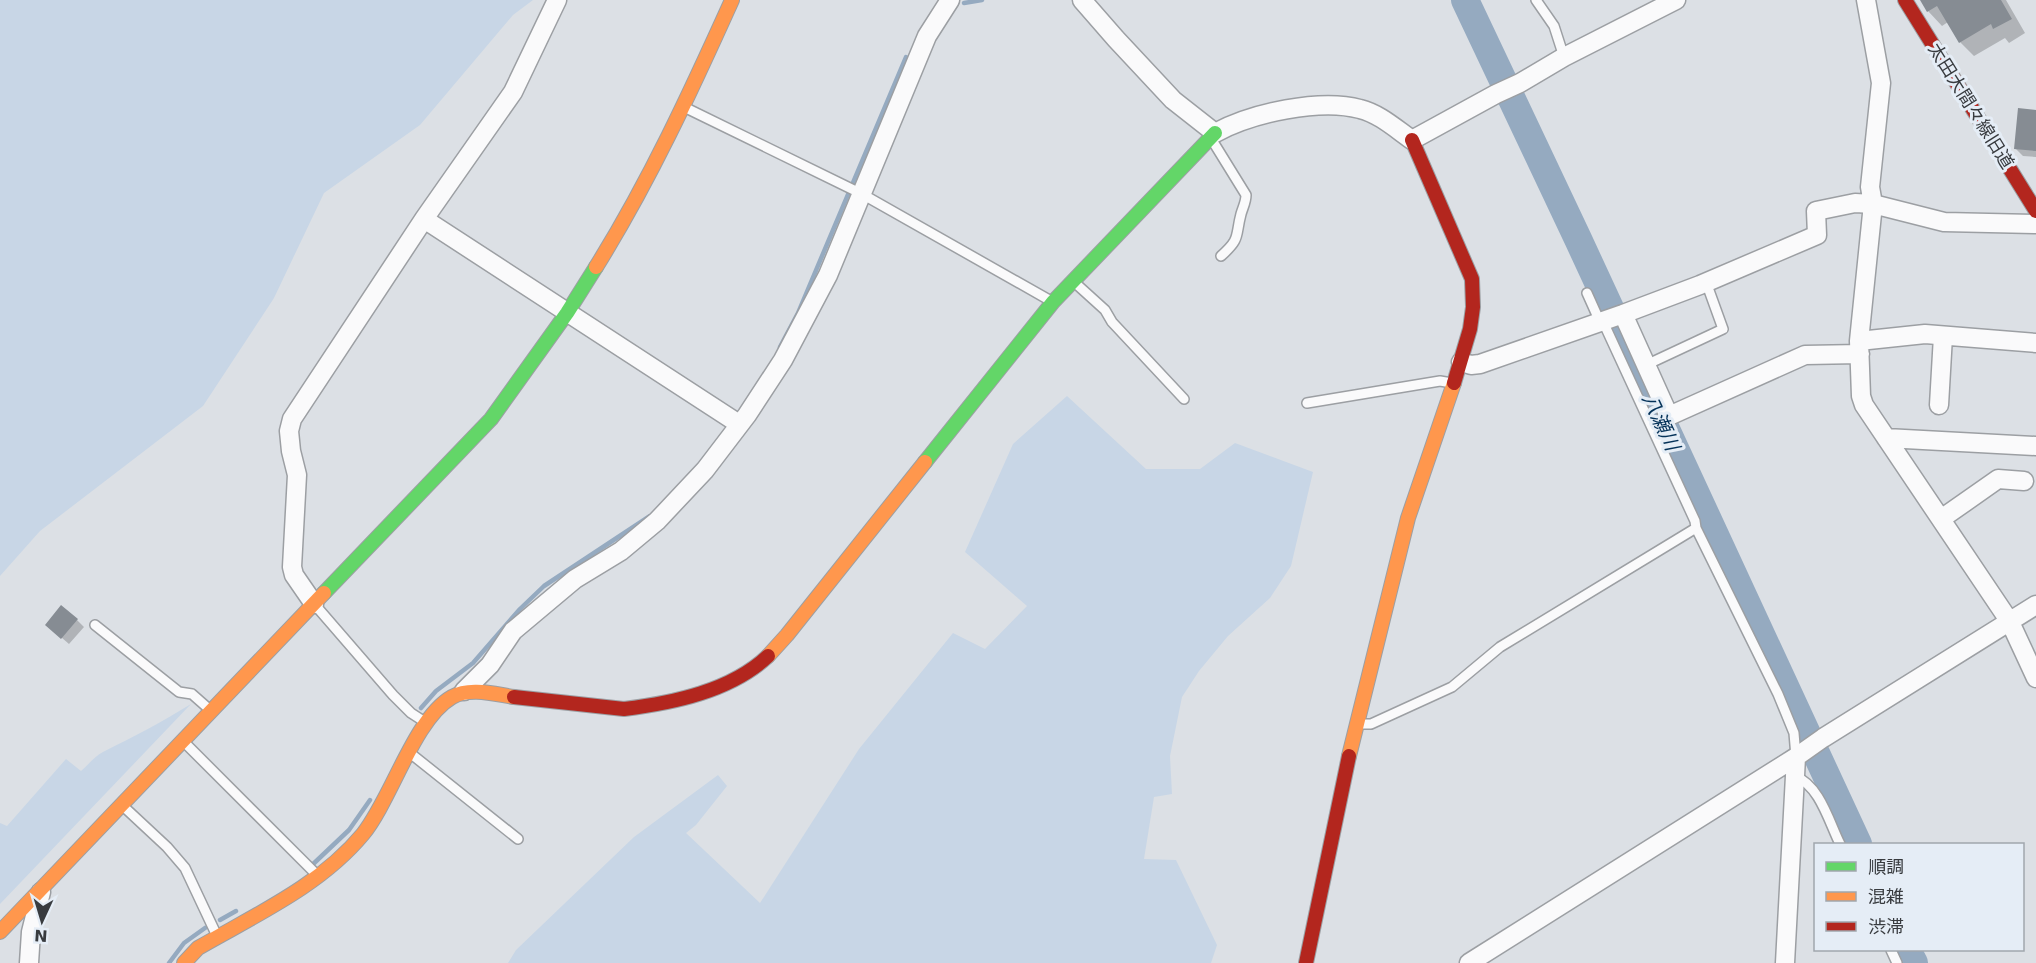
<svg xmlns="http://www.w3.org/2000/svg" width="2036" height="963" font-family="'DejaVu Sans','Noto Sans JP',sans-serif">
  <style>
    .green { fill: #c8d6e6 }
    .shadow { fill: #0003 }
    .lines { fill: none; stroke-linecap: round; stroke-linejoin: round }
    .stream { stroke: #95aac0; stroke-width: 4.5 }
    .river { stroke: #95aac0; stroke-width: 28 }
    .building { fill: #868c93 }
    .lane-casing { stroke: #9c9fa3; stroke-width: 12 }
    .street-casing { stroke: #9c9fa3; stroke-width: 21 }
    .fast-casing { stroke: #9c9fa3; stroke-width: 16 }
    .slow-casing { stroke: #9c9fa3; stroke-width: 16 }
    .jam-casing { stroke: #9c9fa3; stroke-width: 16 }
    .lane { stroke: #fafafb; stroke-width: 9 }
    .street { stroke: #fafafb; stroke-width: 18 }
    .fast { stroke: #63d668; stroke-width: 14 }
    .slow { stroke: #ff974d; stroke-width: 14 }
    .jam { stroke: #b3261e; stroke-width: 14 }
    .labels { text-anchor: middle; stroke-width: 6; stroke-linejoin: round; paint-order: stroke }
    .street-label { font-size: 18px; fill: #383b3f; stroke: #e5edf6 }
    .water-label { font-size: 20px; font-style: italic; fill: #043259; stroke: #e5edf6 }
  </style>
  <rect width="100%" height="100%" fill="#dce0e5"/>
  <!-- green -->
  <path class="green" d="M 0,0 L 533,0 L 513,15 L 420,125 L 324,193 L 274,298 L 203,406 L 40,531 L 0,576 Z
    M 1067,396 L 1146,469 L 1200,469 L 1235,443 L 1313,472 L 1291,566 L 1270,598 L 1228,636 L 1199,671 L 1182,697 L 1170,756 L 1172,794 L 1154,797 L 1144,859 L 1176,860 L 1217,945 L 1211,963 L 508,963 L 516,950 L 634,837 L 718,775 L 727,786 L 696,825 L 686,833 L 760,903 L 859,749 L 953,633 L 985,649 L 1027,606 L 965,552 L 1013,444 Z
    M 191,704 L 0,904 L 0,823 L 7,826 L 66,759 L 81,771 C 88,765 95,756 103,752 C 133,737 162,722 191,704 Z"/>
  <!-- shadow -->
  <path class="shadow" d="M 1921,0 L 2006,0 L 2025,33 L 2009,43 L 2005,38 L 1974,56 L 1960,42 L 1948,22 L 1942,26 L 1928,11 Z
    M 2036,111 L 2036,157 L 2023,156 L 2016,149 Z
    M 77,620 L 84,627 L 69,644 L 54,631 Z"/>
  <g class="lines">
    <!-- stream -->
    <path class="stream" d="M 964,3 L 982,0
      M 780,347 L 798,313 L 906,57
      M 421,708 L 436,691 L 473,663 L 520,609 L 544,586 L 650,516
      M 310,867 L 349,830 L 370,800
      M 220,920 L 236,911
      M 169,963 L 184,943 L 205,928"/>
    <!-- river -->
    <path class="river" d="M 1465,0 L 1578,239 L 1858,844
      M 1907,950 L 1914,963"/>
  </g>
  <!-- building -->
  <path class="building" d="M 1920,0 L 2001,0 L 2012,19 L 1993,29 L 1991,24 L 1959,43 L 1937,6 L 1927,12 Z
    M 2018,108 L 2036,110 L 2036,151 L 2014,149 Z
    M 61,605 L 78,619 L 61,639 L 45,625 Z"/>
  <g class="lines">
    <defs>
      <path id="lane" d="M 1536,0 L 1554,26 L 1564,57
        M 684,107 L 862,194 L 1051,301
        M 1212,140 L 1246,195 C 1246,202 1243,207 1241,214 C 1235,237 1241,238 1221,256
        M 1073,281 L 1105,310 L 1112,322 L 1184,399
        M 1587,293 L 1600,322 L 1605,326 L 1695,521 L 1696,528 L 1778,694 L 1794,733 L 1796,757
        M 1646,365 L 1723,329 L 1706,282
        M 1307,403 L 1440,381 L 1452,383
        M 316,606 L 393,695 L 411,713 L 425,722
        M 95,625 L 179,692 L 192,694 L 209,709
        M 1358,724 L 1371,724 L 1452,687 L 1500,647 L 1696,528
        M 184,742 L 317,875
        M 410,753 L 518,839
        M 1795,776 C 1820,786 1829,822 1840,844
        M 123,806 L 167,847 L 185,868 L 217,936
        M 1891,950 L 1897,963"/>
      <path id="street" d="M 1082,0 L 1116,39 L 1173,100 L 1215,133 C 1252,113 1320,98 1360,109 C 1380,114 1396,129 1412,140 L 1496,94 L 1520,83 L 1564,57 L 1676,0
        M 1866,0 L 1881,83 L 1870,187 L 1873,204 L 1859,341 L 1861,396 L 1864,405 L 2010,622 L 2036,678
        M 424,219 L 739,424
        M 1623,314 L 1669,416 L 1805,355 L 1860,354
        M 1859,341 L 1925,334 L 2036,343
        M 1461,362 L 1471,365 L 1480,364 L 1623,314 L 1700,285 L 1817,235 L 1816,211 L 1855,203 L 1873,204 L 1944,222 L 2036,224
        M 1939,405 L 1943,336
        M 1886,438 L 2036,446
        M 1941,519 L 1998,479 L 2024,481
        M 314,604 L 294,575 L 292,567 L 297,475 L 291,451 L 289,431 L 292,419 L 424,219 L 513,92 L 557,0
        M 464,691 L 490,665 L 513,631 L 575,579 L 621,551 L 657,521 L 705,470 L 747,415 L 783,360 L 828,275 L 927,36 L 950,0
        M 29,963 L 31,932 L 41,892
        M 1469,963 L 1796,757 L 1823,738 L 2036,605
        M 1785,963 L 1796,757"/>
      <path id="fast" d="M 925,462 L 1053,302 L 1215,133
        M 324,593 L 491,419 L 567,313 L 596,267"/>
      <path id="slow" d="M 596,267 C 649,182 691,91 732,0
        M 768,656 L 787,635 L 925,462
        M 1349,756 L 1408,518 L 1454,383
        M 0,932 L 324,593
        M 184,963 L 198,948 C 255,915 320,886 363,834 C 392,798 414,719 452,697 C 470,687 494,694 514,697"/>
      <path id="jam" d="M 1905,0 L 2036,211
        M 1412,140 L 1472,279 L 1473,307 L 1470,329 L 1454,383
        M 514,697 L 624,709 C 673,703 731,691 768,656
        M 1306,963 L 1349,756"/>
    </defs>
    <!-- lane casing -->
    <use href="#lane" class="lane-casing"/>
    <!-- street casing -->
    <use href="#street" class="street-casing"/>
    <!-- fast casing -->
    <use href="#fast" class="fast-casing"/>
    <!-- slow casing -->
    <use href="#slow" class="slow-casing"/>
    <!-- jam casing -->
    <use href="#jam" class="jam-casing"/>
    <!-- lane -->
    <use href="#lane" class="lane"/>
    <!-- street -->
    <use href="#street" class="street"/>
    <!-- fast -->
    <use href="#fast" class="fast"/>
    <!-- slow -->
    <use href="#slow" class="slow"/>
    <!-- jam -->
    <use href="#jam" class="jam"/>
  </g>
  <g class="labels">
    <!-- street labels -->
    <g class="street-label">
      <text transform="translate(1971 106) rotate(58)" y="6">太田大間々線旧道</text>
    </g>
    <!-- water labels -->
    <g class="water-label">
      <text transform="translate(1661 422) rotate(65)" y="7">八瀬川</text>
    </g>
  </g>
  <!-- legend -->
  <rect x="1814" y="843" width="210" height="108" fill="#e5edf6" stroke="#a0a6ad" stroke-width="1.5"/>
  <rect x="1826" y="862" width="30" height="9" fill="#63d668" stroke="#a0a6ad" stroke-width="1.5"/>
  <text x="1868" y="873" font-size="18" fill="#383b3f">順調</text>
  <rect x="1826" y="892" width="30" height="9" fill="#ff974d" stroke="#a0a6ad" stroke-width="1.5"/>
  <text x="1868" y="903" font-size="18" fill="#383b3f">混雑</text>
  <rect x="1826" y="922" width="30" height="9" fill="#b3261e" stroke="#a0a6ad" stroke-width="1.5"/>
  <text x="1868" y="933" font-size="18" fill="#383b3f">渋滞</text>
  <!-- north arrow -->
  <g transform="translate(42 921) rotate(184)" stroke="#e5edf6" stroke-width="4.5" paint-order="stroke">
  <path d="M0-4.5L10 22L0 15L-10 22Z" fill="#383b3f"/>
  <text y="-9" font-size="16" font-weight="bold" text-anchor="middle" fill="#383b3f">N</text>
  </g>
</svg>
